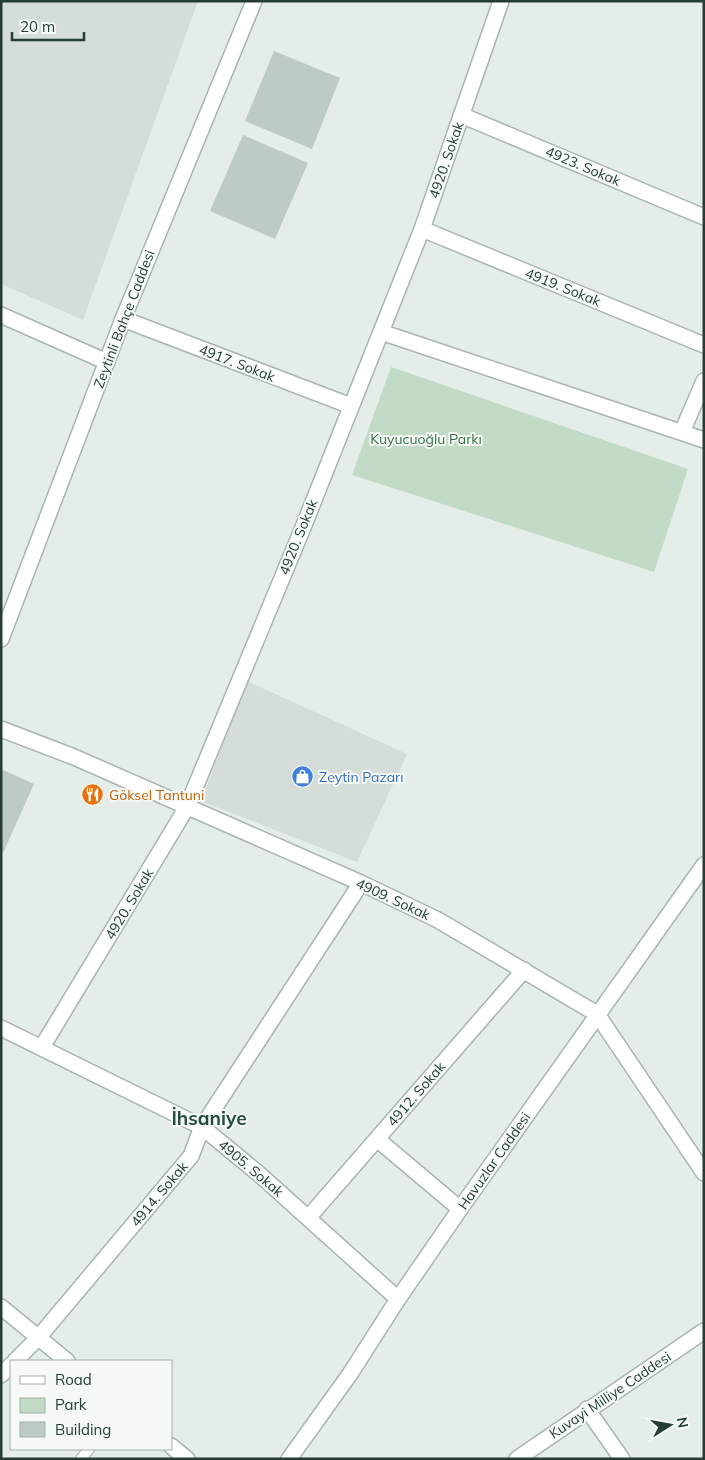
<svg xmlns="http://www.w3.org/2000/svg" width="705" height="1460" font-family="Mulish,sans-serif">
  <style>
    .built { fill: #d4ddd8 }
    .green { fill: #c1dbc7 }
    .building { fill: #becac5 }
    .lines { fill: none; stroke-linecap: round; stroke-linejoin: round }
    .service-casing { stroke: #a8b5b0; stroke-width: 12 }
    .minor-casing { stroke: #a8b5b0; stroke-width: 18 }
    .tertiary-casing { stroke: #a8b5b0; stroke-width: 18 }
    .service { stroke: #fff; stroke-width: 10 }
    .minor { stroke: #fff; stroke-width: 15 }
    .tertiary { stroke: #fff; stroke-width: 15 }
    .labels { text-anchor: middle; stroke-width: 4; stroke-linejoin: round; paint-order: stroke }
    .street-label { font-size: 14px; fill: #263d36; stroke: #f6faf7 }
    .park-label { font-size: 14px; fill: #356f49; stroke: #f6faf7 }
    .shop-label { font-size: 14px; fill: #366cbe; stroke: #f6faf7; text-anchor: start }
    .food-label { font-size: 14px; fill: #c56008; stroke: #f6faf7; text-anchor: start }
    .district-label { font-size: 19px; font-weight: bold; fill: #244d41; stroke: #f6faf7 }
  </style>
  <rect width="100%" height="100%" fill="#e5ede9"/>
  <!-- built -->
  <path class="built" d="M 1,1 L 198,1 L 83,320 L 1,284 Z
    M 247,681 L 407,754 L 357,862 L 201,801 Z"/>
  <!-- green -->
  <path class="green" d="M 391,367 L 688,469 L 654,572 L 352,475 Z"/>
  <!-- building -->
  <path class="building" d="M 274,51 L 340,78 L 312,149 L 245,121 Z
    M 243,135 L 308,163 L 275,239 L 210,211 Z
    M 1,769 L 34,784 L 3,853 L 1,852 Z"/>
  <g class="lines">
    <defs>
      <path id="service" d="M 81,1459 L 89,1449"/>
      <path id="minor" d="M 461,115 L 704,217
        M 422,229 L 704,345
        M 1,315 L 107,362
        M 123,319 L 351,406
        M 381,332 L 704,440
        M 682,432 L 704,381
        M 1,729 L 74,757 L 361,883 L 438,920 L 597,1014 L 704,1173
        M 1,1028 L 202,1127 L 259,1174 L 398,1299
        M 42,1047 L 187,807 L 302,530 L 422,229 L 501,1
        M 377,1139 L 460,1209
        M 308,1218 L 524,970
        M 1,1307 L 67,1361
        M 15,1361 L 38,1338 L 191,1156 L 202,1127 L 361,883
        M 1,1375 L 11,1365
        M 587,1409 L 622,1459
        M 171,1446 L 187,1459"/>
      <path id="tertiary" d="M 1,639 L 123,319 L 254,1
        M 289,1459 L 350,1374 L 398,1299 L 460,1209 L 704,865
        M 517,1459 L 704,1331"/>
    </defs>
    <!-- service casing -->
    <use href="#service" class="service-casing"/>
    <!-- minor casing -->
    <use href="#minor" class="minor-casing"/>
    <!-- tertiary casing -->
    <use href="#tertiary" class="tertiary-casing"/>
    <!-- service -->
    <use href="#service" class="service"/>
    <!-- minor -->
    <use href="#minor" class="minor"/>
    <!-- tertiary -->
    <use href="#tertiary" class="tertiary"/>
  </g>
  <!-- icons -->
  <defs>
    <symbol id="shop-disc" viewBox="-11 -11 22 22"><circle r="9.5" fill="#3f7fe0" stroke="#f6faf7"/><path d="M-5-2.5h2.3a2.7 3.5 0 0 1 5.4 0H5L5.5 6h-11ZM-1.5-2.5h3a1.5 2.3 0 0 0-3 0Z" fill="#fff"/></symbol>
    <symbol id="restaurant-disc" viewBox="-11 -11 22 22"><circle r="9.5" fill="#e8710a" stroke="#f6faf7"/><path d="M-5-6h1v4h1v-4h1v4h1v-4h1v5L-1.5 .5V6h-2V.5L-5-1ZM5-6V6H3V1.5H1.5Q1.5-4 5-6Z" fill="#fff"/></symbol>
  </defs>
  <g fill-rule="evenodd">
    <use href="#shop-disc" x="290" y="764" width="25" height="25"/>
    <use href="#restaurant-disc" x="80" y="782" width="25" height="25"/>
  </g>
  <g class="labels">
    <!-- street labels -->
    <g class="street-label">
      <text transform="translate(446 160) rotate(-71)" y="5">4920. Sokak</text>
      <text transform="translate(583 166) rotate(23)" y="5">4923. Sokak</text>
      <text transform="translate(563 287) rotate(22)" y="5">4919. Sokak</text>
      <text transform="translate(124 319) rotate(-69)" y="5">Zeytinli Bahçe Caddesi</text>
      <text transform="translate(237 363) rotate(21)" y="5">4917. Sokak</text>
      <text transform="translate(298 537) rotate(-68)" y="5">4920. Sokak</text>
      <text transform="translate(393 899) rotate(25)" y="5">4909. Sokak</text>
      <text transform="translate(129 904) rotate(-59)" y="5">4920. Sokak</text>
      <text transform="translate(416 1094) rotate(-49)" y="5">4912. Sokak</text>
      <text transform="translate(494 1161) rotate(-55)" y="5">Havuzlar Caddesi</text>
      <text transform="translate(251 1168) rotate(40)" y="5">4905. Sokak</text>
      <text transform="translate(159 1194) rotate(-50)" y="5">4914. Sokak</text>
      <text transform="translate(610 1395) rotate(-34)" y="5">Kuvayi Milliye Caddesi</text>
    </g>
    <!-- park labels -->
    <g class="park-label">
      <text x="426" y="444">Kuyucuoğlu Parkı</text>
    </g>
    <!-- shop labels -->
    <g class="shop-label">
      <text x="319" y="782">Zeytin Pazarı</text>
    </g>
    <!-- food labels -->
    <g class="food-label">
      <text x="109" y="800">Göksel Tantuni</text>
    </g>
    <!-- district labels -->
    <g class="district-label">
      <text x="209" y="1125">İhsaniye</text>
    </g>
  </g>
  <!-- border -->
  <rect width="705" height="1460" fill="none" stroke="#263d36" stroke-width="5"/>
  <!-- legend -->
  <rect x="10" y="1360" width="162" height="90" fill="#f6faf7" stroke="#a3aeaa"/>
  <rect x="20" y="1376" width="25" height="8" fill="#ffffff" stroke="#a3aeaa"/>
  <text x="55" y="1385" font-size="15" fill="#263d36">Road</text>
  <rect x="20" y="1398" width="25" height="15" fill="#c1dbc7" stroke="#a3aeaa"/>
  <text x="55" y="1410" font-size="15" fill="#263d36">Park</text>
  <rect x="20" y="1422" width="25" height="15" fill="#becac5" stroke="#a3aeaa"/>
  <text x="55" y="1435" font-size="15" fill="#263d36">Building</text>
  <!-- north arrow -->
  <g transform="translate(670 1425) rotate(79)" stroke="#f6faf7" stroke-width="4" paint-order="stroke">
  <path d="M0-4L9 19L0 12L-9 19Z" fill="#263d36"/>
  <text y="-8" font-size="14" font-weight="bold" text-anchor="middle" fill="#263d36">N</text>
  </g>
  <!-- scale -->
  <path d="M12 32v8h72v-8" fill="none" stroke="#263d36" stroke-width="2.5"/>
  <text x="20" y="32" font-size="15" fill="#263d36" stroke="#f6faf7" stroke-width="4" paint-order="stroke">20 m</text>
</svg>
